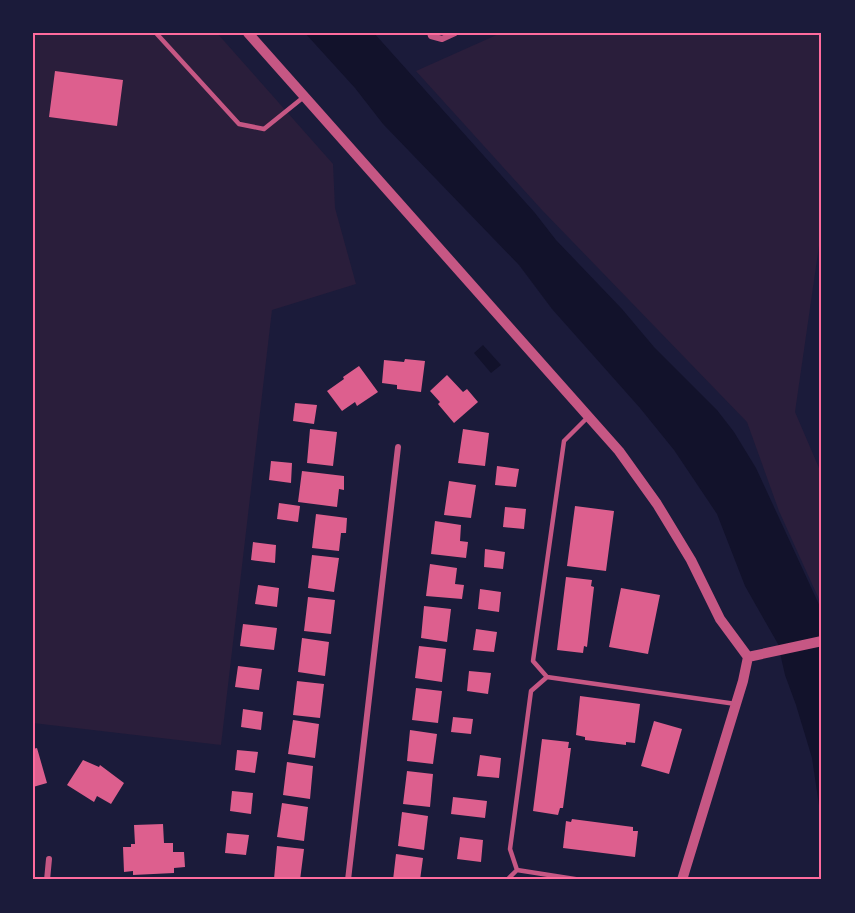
<svg xmlns="http://www.w3.org/2000/svg" width="855" height="913" font-family="'Nunito Sans',sans-serif">
  <style>
    .green { fill: #2a1e3b }
    .water { fill: #12122b }
    .building { fill: #dd5f8e }
    .lines { fill: none; stroke-linecap: round; stroke-linejoin: round }
    .service { stroke: #c65784; stroke-width: 4.5 }
    .minor { stroke: #c65784; stroke-width: 6 }
    .tertiary { stroke: #c65784; stroke-width: 10 }
    .neatline { fill: none; stroke: #ff6b9d; stroke-width: 2 }
  </style>
  <rect width="100%" height="100%" fill="#1b1b3a"/>
  <!-- green -->
  <path class="green" d="M 33,33 L 217,33 L 333,164 L 335,208 L 356,284 L 272,310 L 221,745 L 33,723 Z
    M 501,33 L 822,33 L 822,225 L 795,412 L 822,475 L 822,606 L 779,511 L 747,422 L 542,210 L 416,71 Z"/>
  <!-- water -->
  <path class="water" d="M 305,33 L 374,33 L 535,213 L 556,240 L 622,309 L 654,347 L 717,410 L 734,432 L 756,468 L 822,611 L 822,855 L 820,812 L 812,758 L 796,705 L 785,675 L 778,644 L 745,586 L 717,514 L 674,450 L 640,408 L 552,309 L 519,265 L 383,124 L 355,88 Z
    M 483,345 L 501,365 L 491,373 L 474,353 Z"/>
  <!-- building -->
  <path class="building" d="M 55,71 L 123,80 L 117,126 L 49,117 Z
    M 405,359 L 425,361 L 421,392 L 397,389 L 397,385 L 382,383 L 384,360 L 404,362 Z
    M 359,366 L 378,392 L 357,406 L 355,402 L 342,411 L 327,391 L 344,379 L 343,377 Z
    M 447,375 L 463,392 L 467,389 L 478,402 L 454,423 L 438,404 L 440,402 L 430,391 Z
    M 295,403 L 317,405 L 314,424 L 293,421 Z
    M 310,429 L 337,432 L 333,466 L 307,463 Z
    M 463,429 L 489,433 L 485,466 L 458,463 Z
    M 271,461 L 292,463 L 291,483 L 269,480 Z
    M 497,466 L 519,469 L 516,487 L 495,485 Z
    M 302,471 L 344,476 L 344,490 L 339,489 L 337,507 L 298,502 Z
    M 449,481 L 476,485 L 471,518 L 444,515 Z
    M 279,503 L 300,506 L 298,522 L 277,519 Z
    M 575,506 L 614,511 L 606,571 L 567,566 Z
    M 505,507 L 526,509 L 524,529 L 503,527 Z
    M 316,514 L 347,518 L 346,533 L 341,533 L 339,551 L 312,548 Z
    M 435,521 L 461,525 L 460,541 L 468,542 L 466,558 L 431,554 Z
    M 253,542 L 276,545 L 275,563 L 251,560 Z
    M 485,549 L 505,552 L 503,569 L 484,567 Z
    M 312,555 L 339,558 L 334,592 L 308,588 Z
    M 430,564 L 457,568 L 455,584 L 464,585 L 462,599 L 426,596 Z
    M 566,577 L 592,580 L 591,586 L 594,587 L 587,647 L 584,646 L 583,653 L 557,650 Z
    M 258,585 L 279,588 L 277,607 L 255,604 Z
    M 621,588 L 660,595 L 648,654 L 609,647 Z
    M 480,589 L 501,592 L 499,612 L 478,609 Z
    M 308,597 L 335,600 L 331,634 L 304,631 Z
    M 424,606 L 451,609 L 447,642 L 421,638 Z
    M 243,624 L 277,628 L 274,650 L 240,646 Z
    M 476,629 L 497,632 L 494,652 L 473,650 Z
    M 302,638 L 329,642 L 325,676 L 298,672 Z
    M 419,646 L 446,649 L 442,682 L 415,678 Z
    M 238,666 L 262,669 L 259,690 L 235,687 Z
    M 469,671 L 491,673 L 488,694 L 467,691 Z
    M 297,681 L 324,684 L 320,718 L 293,715 Z
    M 416,688 L 442,691 L 438,723 L 412,720 Z
    M 580,696 L 640,704 L 635,743 L 626,742 L 626,745 L 585,740 L 585,737 L 576,735 Z
    M 243,709 L 263,712 L 261,730 L 241,727 Z
    M 453,717 L 473,719 L 471,734 L 451,732 Z
    M 293,720 L 319,724 L 315,758 L 288,754 Z
    M 654,721 L 682,729 L 669,774 L 641,766 Z
    M 410,730 L 437,734 L 433,764 L 407,761 Z
    M 542,739 L 569,742 L 568,748 L 571,748 L 563,808 L 560,808 L 558,815 L 533,811 Z
    M 37,748 L 47,783 L 33,787 L 33,749 Z
    M 237,750 L 258,752 L 255,773 L 235,770 Z
    M 480,755 L 501,758 L 499,778 L 477,776 Z
    M 83,760 L 99,767 L 100,765 L 124,783 L 111,804 L 97,796 L 94,802 L 67,785 Z
    M 287,762 L 313,766 L 310,799 L 283,795 Z
    M 407,771 L 433,774 L 430,807 L 403,804 Z
    M 232,791 L 253,793 L 251,814 L 230,811 Z
    M 453,797 L 487,801 L 485,818 L 451,814 Z
    M 282,803 L 308,807 L 304,841 L 277,837 Z
    M 402,812 L 428,816 L 424,850 L 398,846 Z
    M 572,819 L 633,827 L 633,831 L 638,831 L 635,857 L 563,848 L 566,821 L 571,822 Z
    M 163,824 L 164,843 L 173,843 L 173,852 L 184,852 L 185,867 L 174,868 L 174,873 L 133,875 L 133,871 L 124,872 L 123,847 L 131,847 L 131,844 L 135,844 L 134,825 Z
    M 227,833 L 249,835 L 246,855 L 225,853 Z
    M 460,837 L 483,840 L 481,862 L 457,859 Z
    M 277,846 L 304,849 L 300,880 L 274,879 Z
    M 396,854 L 423,858 L 420,880 L 393,880 Z"/>
  <g class="lines">
    <!-- service -->
    <path class="service" d="M 156,33 L 239,124 L 264,129 L 305,96
      M 588,417 L 564,441 L 533,661 L 547,677 L 736,704
      M 547,677 L 531,691 L 510,849 L 517,870 L 581,880
      M 507,880 L 517,870"/>
    <!-- minor -->
    <path class="minor" d="M 430,33 L 431,36 L 442,39 L 455,33
      M 47,880 L 49,859
      M 348,880 L 398,447"/>
    <!-- tertiary -->
    <path class="tertiary" d="M 248,33 L 619,451 L 657,504 L 691,560 L 720,619 L 748,657
      M 748,657 L 822,641
      M 682,880 L 743,681 L 748,657"/>
  </g>
  <!-- border -->
  <rect width="855" height="913" fill="none" stroke="#1b1b3a" stroke-width="69"/>
  <rect x="34" y="34" width="786" height="844" class="neatline"/>
</svg>
